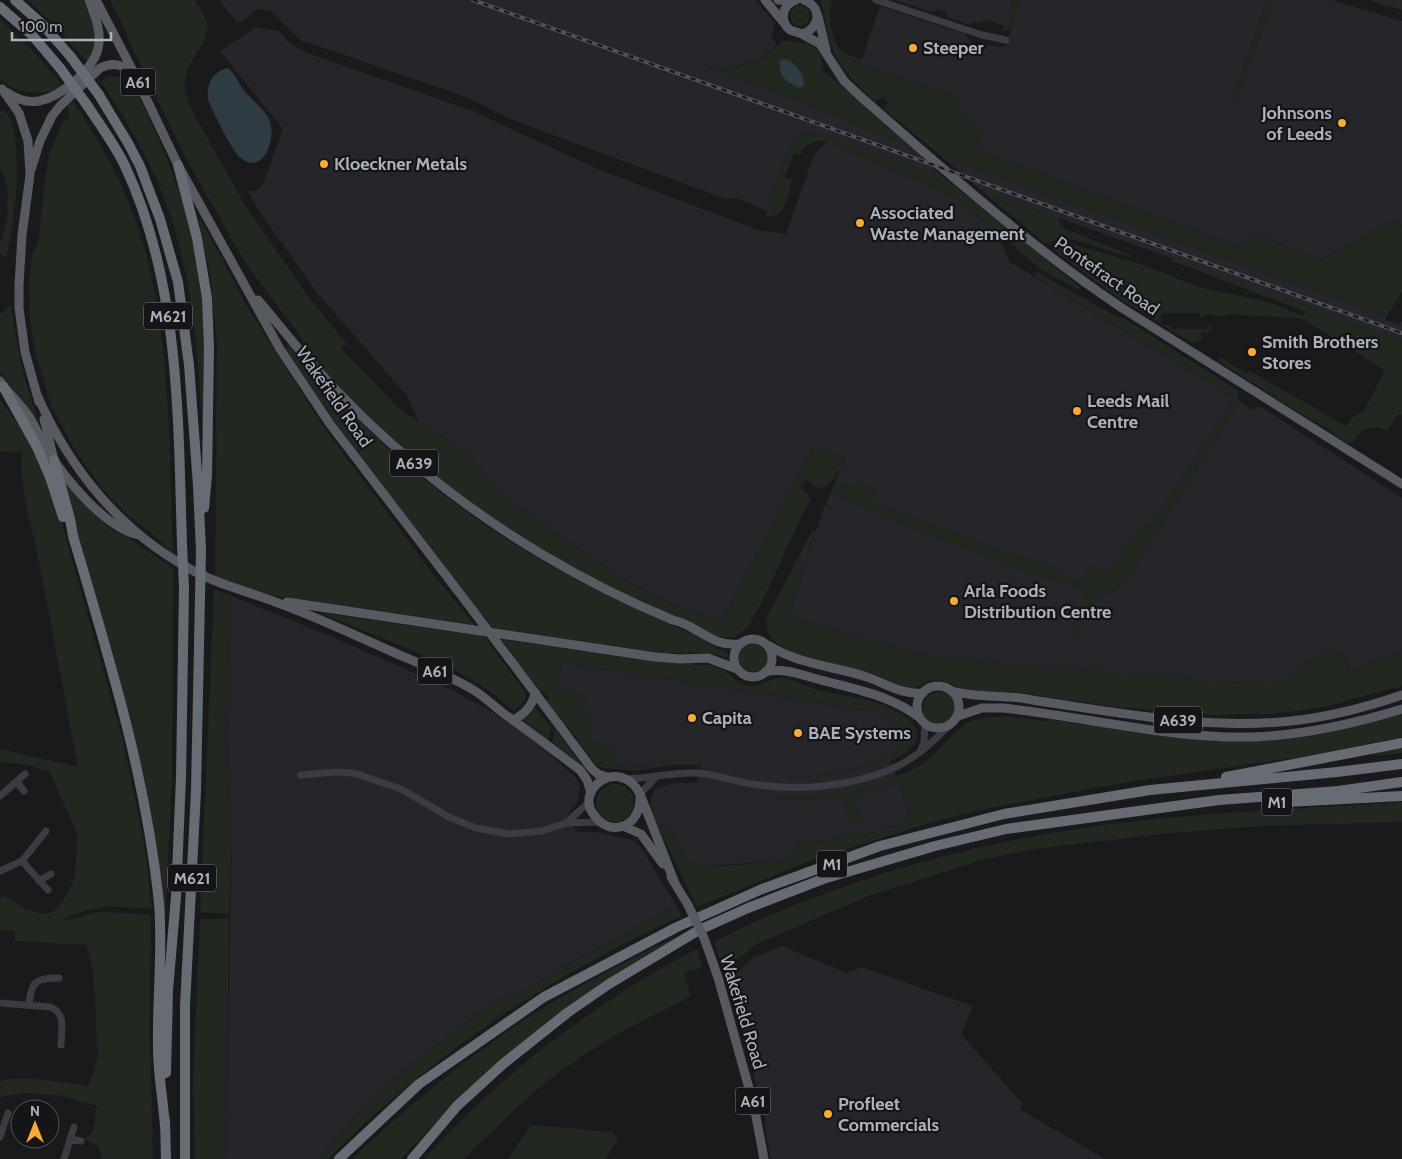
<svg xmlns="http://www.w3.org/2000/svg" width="1402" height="1159" font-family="Cabin,sans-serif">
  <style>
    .built { fill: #26262a }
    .green { fill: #202820 }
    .water { fill: #2f3b42 }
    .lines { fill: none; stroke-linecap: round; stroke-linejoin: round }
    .minor { stroke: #3b3c42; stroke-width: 7 }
    .major { stroke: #575a61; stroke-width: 9 }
    .highway { stroke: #676b73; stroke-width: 10 }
    .rail-casing { stroke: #4e5157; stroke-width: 4 }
    .rail { stroke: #151518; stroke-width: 2; stroke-dasharray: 5.5; stroke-linecap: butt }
    .major-bridge { stroke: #575a61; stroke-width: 9 }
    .highway-bridge { stroke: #676b73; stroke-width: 10 }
    .poi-dot { fill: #f9ab35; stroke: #151518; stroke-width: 2 }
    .labels { text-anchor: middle; stroke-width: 4.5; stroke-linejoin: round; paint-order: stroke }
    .shield { fill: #151518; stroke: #7f838b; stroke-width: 1 }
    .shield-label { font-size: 16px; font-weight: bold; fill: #acb2bc }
    .poi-label { font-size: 18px; font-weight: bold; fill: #acb2bc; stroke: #151518; text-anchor: start }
    .street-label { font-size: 18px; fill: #acb2bc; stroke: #151518 }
  </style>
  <rect width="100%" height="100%" fill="#1a1a1d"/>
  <!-- built -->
  <path class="built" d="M 219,0 L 755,0 L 774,22 L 773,33 L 770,37 L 777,45 L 758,61 L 744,64 L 728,67 L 704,65 L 808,104 L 912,147 L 942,176 L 826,135 L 789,150 L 766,211 L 739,199 L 723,198 L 515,121 L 469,98 L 312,44 L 302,41 L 288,29 L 272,11 L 258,9 L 242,21 L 237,22 Z
    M 896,0 L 1013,0 L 1009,14 L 1012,15 L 1008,27 L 988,20 L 978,23 L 972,21 L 971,25 L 949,18 L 946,12 L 938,9 L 932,12 Z
    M 1019,0 L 1267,0 L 1232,101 L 1236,102 L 1273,0 L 1331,0 L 1402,21 L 1402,225 L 1392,221 L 1320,260 L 1251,232 L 1245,249 L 977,150 L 968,122 L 955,109 L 959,97 L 860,65 L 880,6 L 965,34 L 971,42 L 971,52 L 980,56 L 984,47 L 988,45 L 1006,47 Z
    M 1370,0 L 1402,0 L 1402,10 L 1369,0 Z
    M 256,27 L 279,31 L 289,43 L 307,53 L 473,111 L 595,168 L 758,230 L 786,234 L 813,157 L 827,141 L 942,191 L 995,230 L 1010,262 L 1234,398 L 1155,519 L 1110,594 L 1128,577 L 1239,402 L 1253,410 L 1258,406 L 1263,408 L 1402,498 L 1402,651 L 1350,671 L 1344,656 L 1329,644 L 1287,679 L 1241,683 L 1085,669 L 1066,663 L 1064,670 L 921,654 L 788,617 L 822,513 L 845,459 L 814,446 L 722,621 L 681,609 L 625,580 L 509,500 L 462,449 L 419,422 L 407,396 L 318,294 L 259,211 L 245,187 L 250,191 L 255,191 L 260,188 L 263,184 L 283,129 L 220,51 Z
    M 942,157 L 1387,316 L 1385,320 L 1397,324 L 1402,322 L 1402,340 L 1386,342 L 1382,333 L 981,190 Z
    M 231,596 L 330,636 L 446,687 L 489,710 L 522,732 L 548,752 L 577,779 L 580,785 L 578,799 L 577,803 L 567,815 L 577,832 L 594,832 L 630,839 L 639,845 L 677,906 L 565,966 L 517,996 L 504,998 L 492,1003 L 405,1069 L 370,1100 L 318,1159 L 226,1159 L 232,828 L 227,753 Z
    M 563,663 L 890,714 L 909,736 L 901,746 L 888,754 L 909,812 L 907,818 L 901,824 L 861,836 L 848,832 L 843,838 L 794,843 L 794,854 L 782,860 L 724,865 L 695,864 L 684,858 L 672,829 L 656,823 L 651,809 L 650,801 L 652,795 L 655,789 L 663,786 L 676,783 L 697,783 L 701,761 L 677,760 L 640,765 L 615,764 L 587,740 L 581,713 L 555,684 Z
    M 782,946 L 847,973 L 861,967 L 973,1006 L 961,1034 L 1022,1103 L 1021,1110 L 1105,1159 L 771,1159 L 764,1123 L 766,1123 L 753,1072 L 755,1070 L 738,1015 L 744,1003 L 730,996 L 725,977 L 741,969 L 753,958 Z"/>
  <!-- green -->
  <path class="green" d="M 28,0 L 88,0 L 98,39 L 89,64 L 51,22 Z
    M 110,0 L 194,0 C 227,38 190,46 185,81 C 184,90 187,99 190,107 L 245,205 L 310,299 L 347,344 L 341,349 L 402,411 L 462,449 L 509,500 L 625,580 L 681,609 L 722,621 L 814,446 L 845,459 C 842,467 830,487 821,488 C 816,488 810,482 806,480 L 800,488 L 808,494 L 810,501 L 803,513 L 763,600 L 749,626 L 739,634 L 733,637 L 718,637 C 662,611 604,588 551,556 C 458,501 376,430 305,349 L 308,347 L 306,344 L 246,264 L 187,160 L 129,41 L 123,25 Z
    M 820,0 L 832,0 C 828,15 830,41 843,52 C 848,56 856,57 862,59 L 860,65 L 959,97 L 956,109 L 970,114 L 968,122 L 983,127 L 977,150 L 1245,249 L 1250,232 L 1320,260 L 1392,221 L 1402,225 L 1402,292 L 1387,316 L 942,157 L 883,108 L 889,103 L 883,97 L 875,101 C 855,83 836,65 829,38 C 825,25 826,14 820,0 Z
    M 1013,0 L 1019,0 L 1011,29 L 1002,31 L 1004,25 L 1008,27 L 1012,15 L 1009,14 Z
    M 1267,0 L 1273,0 L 1236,103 L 1232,101 Z
    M790 16a10 10 0 1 1 20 0a10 10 0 1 1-20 0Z
    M 0,19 L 33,51 L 64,87 C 42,97 18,94 0,79 Z
    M 786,41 C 808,43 822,43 823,70 L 912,147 L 808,104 L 702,64 C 720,66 743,69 760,59 C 768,55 774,48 781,42 Z
    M 109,76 L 129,78 C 168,150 196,226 203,308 C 207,356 204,404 203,452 C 200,366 194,276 163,195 C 147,154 124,117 101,81 Z
    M 73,101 C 96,136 117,171 132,211 C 172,314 169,446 173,556 L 160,540 L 128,515 L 103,490 L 75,450 L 51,406 L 35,351 L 30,321 L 29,280 L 32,256 L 39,238 L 45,180 L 49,153 L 63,121 L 69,119 L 67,105 Z
    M 4,110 C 27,133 14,229 6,258 L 0,253 L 0,243 L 7,220 L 8,196 L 6,180 L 0,166 L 0,111 Z
    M 796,131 L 805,131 L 826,135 L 942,176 L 1080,287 L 1078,290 L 1039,268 L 995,230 L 942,191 L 827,141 C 815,140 805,144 800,155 L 794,153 L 785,178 L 792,180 C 788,194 786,219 767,216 L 766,211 Z
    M 981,190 L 1059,218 L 1060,224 L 1065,229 L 1133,256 C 1103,255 1075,229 1046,244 Z
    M 201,220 L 249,310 L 325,429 L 433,574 L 476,627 L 277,596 L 250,590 L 215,578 L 217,346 L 211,279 L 199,222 Z
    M 1061,243 L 1072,244 L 1140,264 L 1199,287 L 1268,302 L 1303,316 L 1306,312 L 1172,261 L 1174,258 L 1402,340 L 1402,415 L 1398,414 L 1388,430 C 1372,425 1362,427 1353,442 L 1347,443 L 1335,435 L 1335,433 L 1287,405 L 1217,360 L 1220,357 L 1248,374 L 1250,371 L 1346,426 L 1353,417 L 1364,411 L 1385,370 L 1302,319 L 1230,314 L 1220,317 L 1209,314 L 1200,318 L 1200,313 L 1162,313 L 1160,322 L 1164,325 L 1171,325 L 1171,329 L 1208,329 L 1209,324 L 1213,325 L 1207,334 L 1203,332 L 1201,335 L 1204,338 C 1200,342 1196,343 1190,342 L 1111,293 L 1051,248 Z
    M 1036,272 L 1116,316 L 1122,317 L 1238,391 L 1239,402 L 1128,577 L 1110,594 L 1105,592 L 1074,639 L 1072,635 L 1085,590 L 1002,565 L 989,557 L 925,534 L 842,499 L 837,496 L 837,492 L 842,484 L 852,486 L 860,481 L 878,491 L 872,501 L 1010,553 L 1054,566 L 1079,582 L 1090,565 L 1107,575 L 1129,538 L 1155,519 L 1233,398 L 1034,276 Z
    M 9,306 L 12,307 C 16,352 27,386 40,428 L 19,397 L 0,372 L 0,314 Z
    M 290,344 C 322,380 353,416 389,449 C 469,522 563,578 663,621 C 674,625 684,630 694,635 C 706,641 714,649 728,652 L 727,658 C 706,649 676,655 652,653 L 494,630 L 478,609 L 476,610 L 342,432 L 285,348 Z
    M 0,400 L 24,432 L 40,446 L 122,737 L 144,842 L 152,909 L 108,906 L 83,911 L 66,917 L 65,921 L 93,913 L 107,912 L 151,915 L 150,1033 L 153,1159 L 101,1159 L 101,1155 L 97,1145 L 84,1139 L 93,1131 L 97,1106 L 62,1096 L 25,1093 L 0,1097 L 0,1081 C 21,1074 66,1083 88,1086 L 93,1075 L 98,1056 L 93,970 L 86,945 L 15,941 L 15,931 L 0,930 L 0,898 L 5,896 L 27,910 L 45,914 L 53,912 L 63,901 L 75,878 L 77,834 L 50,772 L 29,765 L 0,762 L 0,749 L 78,767 L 36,546 C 26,510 21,488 22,451 L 0,452 Z
    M 65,483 L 71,485 L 76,494 L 95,515 L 112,530 L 124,535 L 173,568 L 172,782 L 165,921 C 159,869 153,817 141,766 L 84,562 Z
    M 812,531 L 816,531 L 788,617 L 921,654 L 1064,670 L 1066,663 L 1085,669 L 1241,683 L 1287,679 L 1329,643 L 1344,656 L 1350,671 L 1402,651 L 1402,686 L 1320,708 L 1270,714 L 1216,715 L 1117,707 L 1015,692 L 965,691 L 948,682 L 938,680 L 928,681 L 914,688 L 908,689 C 895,685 884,677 872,673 C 844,664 758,659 767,617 Z
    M 214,589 L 231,596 L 227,753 L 232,828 L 229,914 L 200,912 Z
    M 321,613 L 484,636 L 525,692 L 525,700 L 514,711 C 506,705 498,697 490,691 C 441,658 376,637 321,613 Z
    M 501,639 L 661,662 L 693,663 L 694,665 C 704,665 714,664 723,670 C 732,675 737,684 748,686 C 762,687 772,676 785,678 C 792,679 808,687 817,690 C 839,696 862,696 883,705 C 895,710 915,719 917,733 C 920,768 813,779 789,779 L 788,775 L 791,770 L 794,770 L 794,775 C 830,775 885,766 909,736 L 890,714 L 563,663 L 555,684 L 588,697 L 581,712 L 594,717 L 587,739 L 616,747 L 615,764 L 640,765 L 677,760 L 696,760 L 696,756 L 699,757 L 700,765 L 672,765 L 637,771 L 604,768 L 596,765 L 568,727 L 562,723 L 546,703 L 549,697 L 542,692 L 539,693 L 513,659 L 515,658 Z
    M739 658a14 14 0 1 1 28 0a14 14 0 1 1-28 0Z
    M923 708a16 16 0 1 1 32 0a16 16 0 1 1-32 0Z
    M 533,706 L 535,707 L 551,727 L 549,740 L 522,719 Z
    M 1402,712 L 1402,737 L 1313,755 L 1122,783 L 984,809 L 933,822 L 809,861 L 697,907 L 656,823 L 672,829 L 684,858 C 713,872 751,863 782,860 L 782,855 L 794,854 L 794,843 L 842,838 L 842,833 L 848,832 L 862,836 L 901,824 L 907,818 L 909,812 L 899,785 L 858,796 L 857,801 L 863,826 L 846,823 L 844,799 L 818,801 L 770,800 L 770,796 C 815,797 848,795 891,778 C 900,775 910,771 919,766 C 934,757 945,741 958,730 C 980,709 1020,719 1047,721 L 1048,719 L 1177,738 L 1250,740 L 1318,735 Z
    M 555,729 L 582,765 L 581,767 L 553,743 Z
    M 1402,747 L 1402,753 L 1375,756 L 1374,752 Z
    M596 803a19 19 0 1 1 38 0a19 19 0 1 1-38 0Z
    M 1402,802 L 1402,822 L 1260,826 L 1161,834 L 1027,850 L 982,860 L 866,897 L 755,945 L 724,971 L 714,942 C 753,921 794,905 835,890 C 906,864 978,846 1051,833 C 1167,813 1285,810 1402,802 Z
    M 677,906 L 681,916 C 547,978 433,1053 328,1159 L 318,1159 L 370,1100 L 405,1069 L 492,1003 L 504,998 L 517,996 L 565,966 Z
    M 200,919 L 229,919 L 226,1159 L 195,1159 L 193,1079 Z
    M 675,937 L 677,940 L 640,961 L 454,1103 L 401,1159 L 352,1159 C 406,1107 463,1060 526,1019 C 573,988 625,962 675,937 Z
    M 697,949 L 703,967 L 684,973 L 691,996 C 646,1019 601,1041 561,1071 C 526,1096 495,1129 464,1159 L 424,1159 C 501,1074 595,1002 697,949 Z
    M 531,1125 L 613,1132 L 617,1139 L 606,1159 L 508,1159 Z"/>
  <!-- water -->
  <path class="water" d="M 783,59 C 794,60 804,73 804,84 L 800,88 C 787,82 778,77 780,61 Z
    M 228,68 C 236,74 239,85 246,93 C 253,101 266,110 270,122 C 276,138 264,175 242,159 C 231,151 214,113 208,100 C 206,85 212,71 228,68 Z"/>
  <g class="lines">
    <!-- minor -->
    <path class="minor" d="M 876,0 L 982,35 L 1006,40
      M 921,750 L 924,742 L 925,724
      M 301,775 L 336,772 L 354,773 L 401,789 L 449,817 L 476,828 L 509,834 L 542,831 L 566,823
      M 628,779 C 650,778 674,772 696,773 C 717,774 738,783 759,785 C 809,792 878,784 919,753 C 930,745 940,734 950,725
      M 17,782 L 24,791
      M 640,794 L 655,778
      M 0,796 L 25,774
      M 589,802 L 566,823 L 600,822
      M 22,861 L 48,890
      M 0,871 L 22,861 L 46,831
      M 39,881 L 51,874
      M 0,1003 L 50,1007 C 67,1013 61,1031 61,1045
      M 29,1005 C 31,981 36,978 59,978
      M 0,1137 L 8,1113
      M 70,1139 L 81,1141
      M 64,1159 L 74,1127"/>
    <!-- major -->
    <path class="major" d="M 96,0 L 135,75 L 178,165 L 280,349 L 330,424 L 474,612
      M 765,0 L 784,23
      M 778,0 L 792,1
      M 796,0 C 782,5 779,20 790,30 L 802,34 C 820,29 823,7 804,0
      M 818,16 L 826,50
      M 802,34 L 820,44 L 844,81 L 860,96 C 944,170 1028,245 1122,308 L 1402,484
      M 2,89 L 19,113 L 28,141 L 30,175 L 22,235 L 19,285 L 19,308 L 25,352 L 39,402
      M 6,92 C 16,99 27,103 39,101 C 60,97 92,71 98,49 C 102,31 95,16 89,0
      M 31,170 L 40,141 L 52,116 L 60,106 L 100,68 C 113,62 121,64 133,73
      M 258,300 C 276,321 293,343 312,364 C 345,401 382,437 421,469 C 494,530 585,584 673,620 C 680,622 688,625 694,629 C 710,638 720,646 739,644
      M 0,381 C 8,393 19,402 27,414 C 35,424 39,437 45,447 C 64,477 104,528 139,535
      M 38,397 C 70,469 120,531 190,569 C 218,585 248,591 278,603 C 317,617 354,635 393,652 C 420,664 449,675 475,691 C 486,698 496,708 507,716 C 532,733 556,752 580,770 L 587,780 L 591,793
      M 44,419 L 54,460
      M 287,602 L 655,657 L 680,659 L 708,658 L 737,669
      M734 658a19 19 0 1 1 38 0a19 19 0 1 1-38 0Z
      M 768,645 C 799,665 834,666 867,677 C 887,684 901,695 923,693
      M 508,657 L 592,769 L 598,774 L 607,777
      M 765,672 C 787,667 803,676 825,681 C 859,690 892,696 920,718
      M917 707a21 21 0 1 1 42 0a21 21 0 1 1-42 0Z
      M 952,691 C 971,697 989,695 1008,697 C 1018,697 1028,699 1038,701 C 1121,713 1207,730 1291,721 C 1329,717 1367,707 1402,695
      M 958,716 L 982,708 L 1003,708 C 1087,717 1169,739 1253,737 C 1305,735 1353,724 1402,709
      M 514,720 C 525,713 532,706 535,694
      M 640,796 C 641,814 630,830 610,827 C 603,825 599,822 595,816 C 572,790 620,755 640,794 L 674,881
      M 623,826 L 641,834 L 663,864
      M 671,877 L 688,905
      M 714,966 L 719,981 L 754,1106 L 764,1159"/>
    <!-- highway -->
    <path class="highway" d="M 15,0 L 43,25 L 71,57
      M 0,7 L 32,35 L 60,68
      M 99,95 L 128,143 L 140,166 L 160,219 L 178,282 L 189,365 L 198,486 L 201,550
      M 87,105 C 100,125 115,145 125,166 C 180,283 178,417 182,544
      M 178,165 L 197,238 L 207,298 L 209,347 L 207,476 L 204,508
      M 3,386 L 37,447 L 50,477 L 63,517
      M 54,460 L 70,519 L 73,536 C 109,658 146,776 159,903 C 163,951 157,999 158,1047 C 158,1073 163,1100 165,1126
      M 1226,777 L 1402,743
      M 1286,802 L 1402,796
      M 166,1073 L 168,990 L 176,897 L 181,777 L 184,588
      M 165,1120 L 166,1159
      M 185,1159 L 185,1006 L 196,791 L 200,597
      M 339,1159 L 419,1084 L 544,997 L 677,927 L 762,889 L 880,846 L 1004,814 L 1150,790 L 1337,772 L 1402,764
      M 412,1159 L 457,1106 L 503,1064 L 567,1013 L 609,984 L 699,930 L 748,908 L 823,879 L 935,846 L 1006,829 L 1219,800 L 1338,791 L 1402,782"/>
    <defs>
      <path id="rail" d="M 473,0 L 1402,333"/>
    </defs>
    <!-- rail casing -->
    <use href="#rail" class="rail-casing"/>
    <!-- rail -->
    <use href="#rail" class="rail"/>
    <!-- major-bridge -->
    <path class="major-bridge" d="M 474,612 L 508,657
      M 688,905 L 704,938 L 714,966"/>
    <!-- highway-bridge -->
    <path class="highway-bridge" d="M 71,57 L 99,95
      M 60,68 L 87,105
      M 182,544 L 184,588
      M 200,597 L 201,550"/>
  </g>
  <!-- markers -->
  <g class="poi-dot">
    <circle cx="913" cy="48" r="5"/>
    <circle cx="1342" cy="123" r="5"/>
    <circle cx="324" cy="164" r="5"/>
    <circle cx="860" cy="223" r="5"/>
    <circle cx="1252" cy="352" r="5"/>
    <circle cx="1077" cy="411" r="5"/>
    <circle cx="954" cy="601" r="5"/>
    <circle cx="692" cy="718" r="5"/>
    <circle cx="798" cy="733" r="5"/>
    <circle cx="828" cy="1114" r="5"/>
  </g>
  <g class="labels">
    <!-- shield labels -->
    <g class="shield">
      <rect x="120.5" y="68.5" width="35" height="27" rx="4"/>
      <rect x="144" y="302.5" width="48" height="27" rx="4"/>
      <rect x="390" y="449.5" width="48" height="27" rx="4"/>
      <rect x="417.5" y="657.5" width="35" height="27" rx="4"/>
      <rect x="1154" y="706.5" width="48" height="27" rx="4"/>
      <rect x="1262" y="788.5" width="30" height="27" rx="4"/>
      <rect x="817" y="850.5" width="30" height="27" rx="4"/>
      <rect x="168" y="864.5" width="48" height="27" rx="4"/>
      <rect x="735.5" y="1087.5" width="35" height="27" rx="4"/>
    </g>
    <g class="shield-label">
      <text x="138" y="88">A61</text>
      <text x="168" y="322">M621</text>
      <text x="414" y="469">A639</text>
      <text x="435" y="677">A61</text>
      <text x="1178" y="726">A639</text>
      <text x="1277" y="808">M1</text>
      <text x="832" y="870">M1</text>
      <text x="192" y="884">M621</text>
      <text x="753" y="1107">A61</text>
    </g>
    <!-- poi labels -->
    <g class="poi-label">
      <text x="923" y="54">Steeper</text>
      <text x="1332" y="119" text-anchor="end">Johnsons<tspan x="1332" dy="21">of Leeds</tspan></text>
      <text x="334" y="170">Kloeckner Metals</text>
      <text x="870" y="219">Associated<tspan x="870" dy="21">Waste Management</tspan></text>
      <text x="1262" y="348">Smith Brothers<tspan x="1262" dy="21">Stores</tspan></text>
      <text x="1087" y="407">Leeds Mail<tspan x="1087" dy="21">Centre</tspan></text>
      <text x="964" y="597">Arla Foods<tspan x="964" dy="21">Distribution Centre</tspan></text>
      <text x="702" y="724">Capita</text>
      <text x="808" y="739">BAE Systems</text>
      <text x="838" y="1110">Profleet<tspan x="838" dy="21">Commercials</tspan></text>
    </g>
    <!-- street labels -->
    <g class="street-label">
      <text transform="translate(1107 276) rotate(35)" y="6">Pontefract Road</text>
      <text transform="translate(334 397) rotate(55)" y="6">Wakefield Road</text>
      <text transform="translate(743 1012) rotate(73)" y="6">Wakefield Road</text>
    </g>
  </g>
  <!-- north arrow -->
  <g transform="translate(35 1124)"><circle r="24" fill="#151518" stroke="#51545a"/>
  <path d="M0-4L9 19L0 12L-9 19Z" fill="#f9ab35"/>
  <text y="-8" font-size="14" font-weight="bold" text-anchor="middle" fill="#acb2bc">N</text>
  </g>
  <!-- scale -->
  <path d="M12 32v8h99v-8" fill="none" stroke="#acb2bc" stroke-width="2.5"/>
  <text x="20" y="32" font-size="15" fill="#acb2bc" stroke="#151518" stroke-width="4" paint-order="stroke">100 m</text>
</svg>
